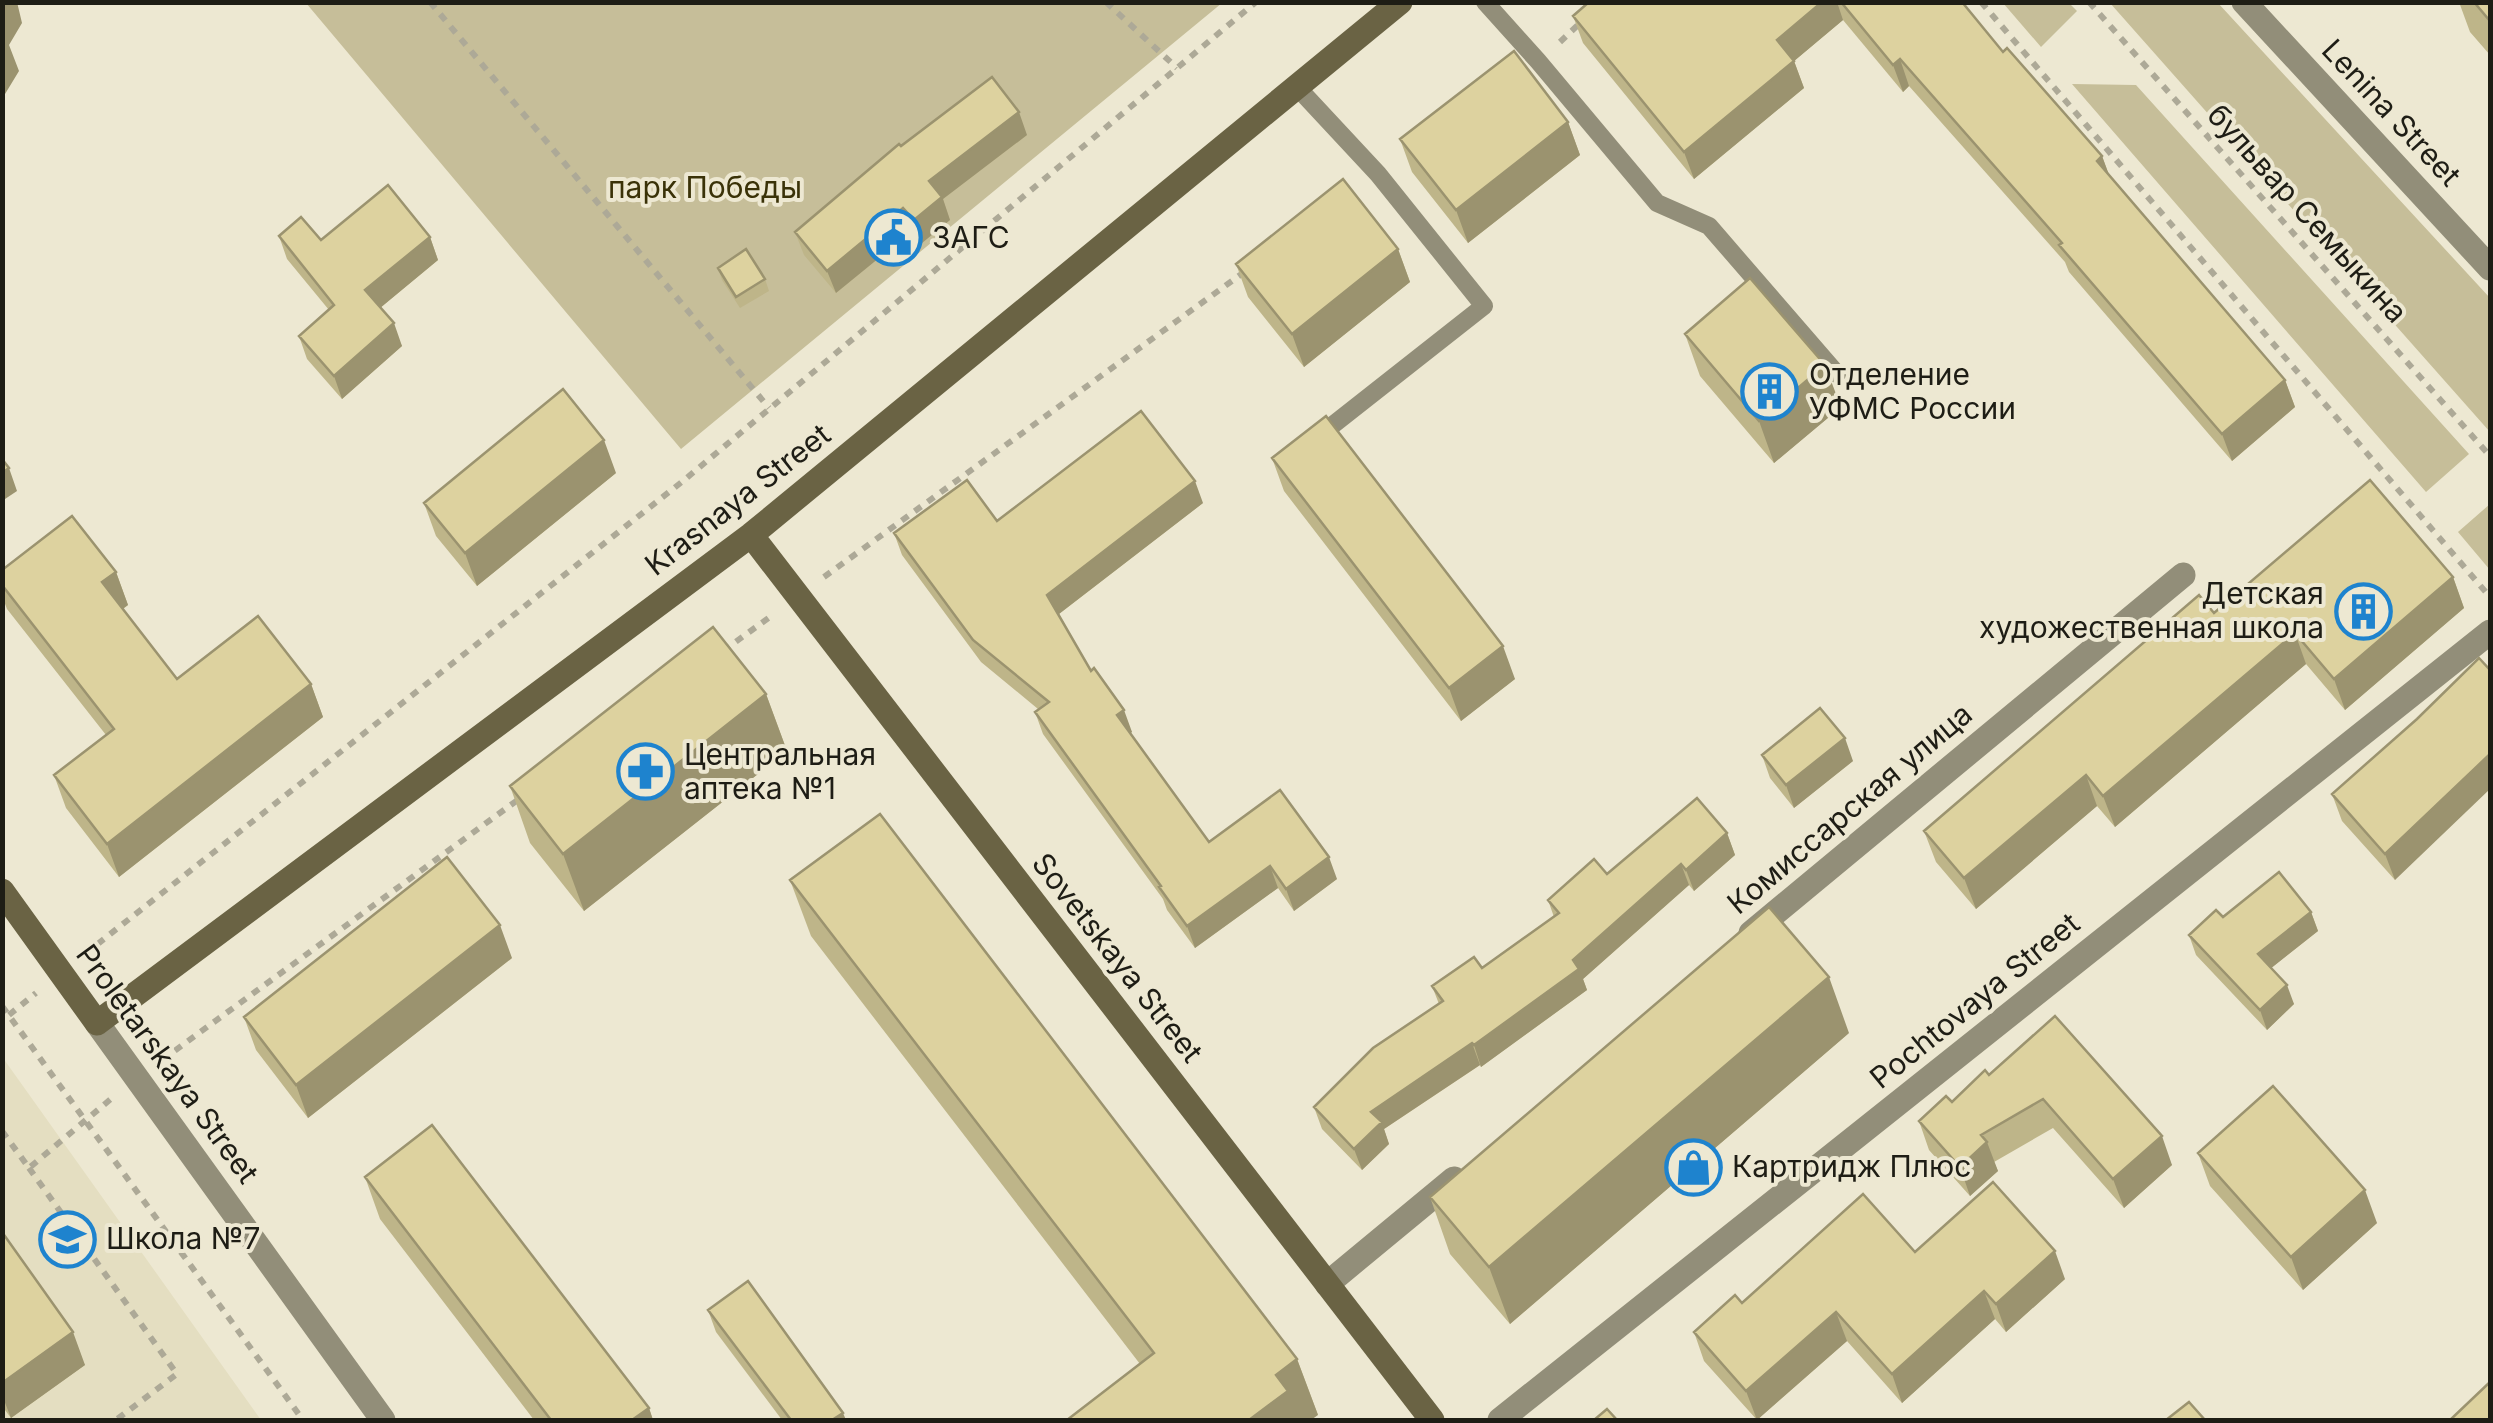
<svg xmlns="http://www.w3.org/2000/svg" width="2493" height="1423" font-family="Inter,sans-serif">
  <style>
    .built { fill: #e4dec1 }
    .green { fill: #c6be99 }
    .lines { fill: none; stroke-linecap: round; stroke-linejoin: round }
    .path { stroke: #ada997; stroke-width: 6; stroke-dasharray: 8 8; stroke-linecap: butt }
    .lane { stroke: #928e79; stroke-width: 18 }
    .street { stroke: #928e79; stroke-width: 25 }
    .secondary { stroke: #6a6344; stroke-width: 25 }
    .wall { fill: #beb589 }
    .shaded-wall { fill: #9b936f }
    .building { fill: #ddd29f; stroke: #9b936f; stroke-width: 2.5 }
    .labels { text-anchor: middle; stroke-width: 8; stroke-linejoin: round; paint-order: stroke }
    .street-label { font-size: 30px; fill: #1e1d15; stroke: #ede8d2 }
    .park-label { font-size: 30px; fill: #3a3208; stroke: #ede8d2 }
    .poi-label { font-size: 30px; fill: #1e1d15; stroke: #ede8d2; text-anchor: start }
  </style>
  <rect width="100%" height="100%" fill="#ede8d2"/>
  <!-- built -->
  <path class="built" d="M 3,1058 L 261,1420 L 3,1420 Z"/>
  <!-- green -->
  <path class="green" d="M 306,3 L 1222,3 L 681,449 Z
    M 2003,3 L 2069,3 L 2077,11 L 2041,47 Z
    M 2110,3 L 2218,3 L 2490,298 L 2490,432 Z
    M 2072,84 L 2136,85 L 2469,454 L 2426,492 Z
    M 2490,504 L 2490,570 L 2458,532 Z"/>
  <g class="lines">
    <!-- path -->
    <path class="path" d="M 430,2 L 769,408
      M 1106,2 L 1177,68
      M 1981,2 L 2490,597
      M 2089,2 L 2490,456
      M 1560,42 L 1580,23
      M 824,577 L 1247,270
      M 723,651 L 774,614
      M 85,954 L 683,481 L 1256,2
      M 2,1006 L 303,1420
      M 9,1015 L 36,993
      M 162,1060 L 519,799
      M 2,1131 L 29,1168 L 112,1098
      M 29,1168 L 177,1374 L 116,1420"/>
    <!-- lane -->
    <path class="lane" d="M 1485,2 L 1538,61 L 1657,203 L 1709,226 L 1837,374
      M 1297,87 L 1378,174 L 1484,306 L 1315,439"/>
    <!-- street -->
    <path class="street" d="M 2244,2 L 2490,268
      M 1751,933 L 2183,575
      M 97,1023 L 383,1420
      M 1327,1284 L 1454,1179
      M 1500,1420 L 2490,632"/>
    <!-- secondary -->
    <path class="secondary" d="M 751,535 L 1432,1420
      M 2,891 L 97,1023 L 751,535 L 1400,2"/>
  </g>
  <!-- wall -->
  <path class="wall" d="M 1589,2 L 1962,2 L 2003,52 L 2102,156 L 2109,175 L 2285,380 L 2295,407 L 2232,461 L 2069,272 L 2065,262 L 1909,86 L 1903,92 L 1843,20 L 1794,61 L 1804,88 L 1694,179 L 1583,43 L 1573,16 Z
    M 2459,2 L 2490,2 L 2490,55 L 2470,32 Z
    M 1568,122 L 1580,155 L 1468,243 L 1412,172 L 1400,139 Z
    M 1027,135 L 943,199 L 950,220 L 922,243 L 912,231 L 836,293 L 804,255 L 795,232 L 901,146 Z
    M 279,236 L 321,240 L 430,237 L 438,260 L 380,308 L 402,346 L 342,399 L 307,359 L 299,336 L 329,310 L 287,259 Z
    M 1398,249 L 1410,282 L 1304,367 L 1248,297 L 1236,264 Z
    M 718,268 L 765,279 L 769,291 L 740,308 L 722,280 Z
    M 1685,334 L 1841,407 L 1774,463 L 1700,376 Z
    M 1272,458 L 1515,679 L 1461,721 L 1284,491 Z
    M 616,473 L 477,586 L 436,536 L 424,503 Z
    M 1203,503 L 1059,614 L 1091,671 L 1132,732 L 1130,733 L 1209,842 L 1337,879 L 1294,911 L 1278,888 L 1195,948 L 1167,910 L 1163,899 L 1043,734 L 1035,712 L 1038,709 L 981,662 L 902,555 L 894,533 L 997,521 Z
    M 2,570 L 116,572 L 128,605 L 123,609 L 177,679 L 311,684 L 323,717 L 119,877 L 66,808 L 54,775 L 106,735 L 7,609 L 2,596 Z
    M 2453,577 L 2464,608 L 2345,710 L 2306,664 L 2115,827 L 2097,806 L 1976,909 L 1936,862 L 1924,831 L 2214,613 Z
    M 766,694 L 787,751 L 584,911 L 530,843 L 510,786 Z
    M 2417,719 L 2395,880 L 2342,821 L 2332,794 Z
    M 1762,755 L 1853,761 L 1794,808 L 1770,778 Z
    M 1727,833 L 1735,855 L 1694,891 L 1689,885 L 1583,979 L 1587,990 L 1481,1067 L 1480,1065 L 1384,1129 L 1389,1144 L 1362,1170 L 1322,1129 L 1314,1107 L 1439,1004 L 1432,986 L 1482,968 L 1554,917 L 1548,900 L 1607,874 Z
    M 790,880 L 1297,1359 L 1318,1415 L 1140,1364 L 811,936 Z
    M 2311,912 L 2318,931 L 2271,968 L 2294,1004 L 2267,1030 L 2196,955 L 2189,935 Z
    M 512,958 L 308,1118 L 256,1050 L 244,1017 Z
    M 2055,1016 L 2172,1165 L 2124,1208 L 2053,1128 L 1994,1162 L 1998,1171 L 1970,1196 L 1929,1150 L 1919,1121 L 1952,1102 L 1989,1075 Z
    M 1849,1033 L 1510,1324 L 1450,1254 L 1430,1197 Z
    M 2198,1153 L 2377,1223 L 2303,1290 L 2210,1186 Z
    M 365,1177 L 649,1408 L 653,1420 L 534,1420 L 380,1219 Z
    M 2,1232 L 85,1365 L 11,1418 L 2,1406 Z
    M 1915,1252 L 2065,1279 L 2006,1332 L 1995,1319 L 1902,1403 L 1847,1341 L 1757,1420 L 1704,1361 L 1694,1332 L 1742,1303 Z
    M 708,1310 L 846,1420 L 782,1420 L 716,1332 Z"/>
  <!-- shaded-wall -->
  <path class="shaded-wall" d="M 2,2 L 17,2 L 22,23 L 9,45 L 19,71 L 2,99 Z
    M 1822,2 L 1837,2 L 1843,20 L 1787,67 L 1777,40 Z
    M 1900,59 L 1909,86 L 1903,92 L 1893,65 Z
    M 1794,61 L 1804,88 L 1694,179 L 1684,152 Z
    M 1019,112 L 1027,135 L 943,199 L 950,220 L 922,243 L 914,220 L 929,181 Z
    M 1568,122 L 1580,155 L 1468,243 L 1456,210 Z
    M 2102,156 L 2112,183 L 2097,161 Z
    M 903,208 L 912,231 L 836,293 L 827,271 Z
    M 430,237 L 438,260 L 374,313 L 365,290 Z
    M 1398,249 L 1410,282 L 1304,367 L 1292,334 Z
    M 394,323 L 402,346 L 342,399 L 334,376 Z
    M 1825,365 L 1841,407 L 1774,463 L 1759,421 Z
    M 2285,380 L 2295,407 L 2232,461 L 2222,434 Z
    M 604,440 L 616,473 L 477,586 L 465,553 Z
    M 9,468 L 17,491 L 2,501 L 2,473 Z
    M 1195,481 L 1203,503 L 1055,617 L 1047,595 Z
    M 116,572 L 128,605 L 114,615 L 102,582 Z
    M 2453,577 L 2464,608 L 2345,710 L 2334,679 Z
    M 2295,633 L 2306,664 L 2115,827 L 2103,796 Z
    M 1503,646 L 1515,679 L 1461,721 L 1449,688 Z
    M 311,684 L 323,717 L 119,877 L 107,844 Z
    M 766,694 L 787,751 L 584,911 L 563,854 Z
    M 1124,710 L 1132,732 L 1125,737 L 1117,715 Z
    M 1845,738 L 1853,761 L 1794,808 L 1786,785 Z
    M 2490,753 L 2490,789 L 2395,880 L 2385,854 Z
    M 2086,775 L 2097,806 L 1976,909 L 1964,878 Z
    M 1727,833 L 1735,855 L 1694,891 L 1686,870 Z
    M 1329,857 L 1337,879 L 1294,911 L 1286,889 Z
    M 1681,864 L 1689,885 L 1583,979 L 1587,990 L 1481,1067 L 1474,1045 Z
    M 1270,866 L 1278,888 L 1195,948 L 1187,926 Z
    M 2311,912 L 2318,931 L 2265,973 L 2258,954 Z
    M 500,925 L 512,958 L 308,1118 L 296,1085 Z
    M 1829,977 L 1849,1033 L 1510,1324 L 1489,1267 Z
    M 2287,985 L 2294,1004 L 2267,1030 L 2260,1010 Z
    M 1472,1043 L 1480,1065 L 1384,1129 L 1389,1144 L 1362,1170 L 1354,1149 L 1371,1112 Z
    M 2162,1136 L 2172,1165 L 2124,1208 L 2113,1179 Z
    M 1987,1142 L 1998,1171 L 1970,1196 L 1960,1167 Z
    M 2365,1190 L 2377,1223 L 2303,1290 L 2291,1257 Z
    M 2055,1251 L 2065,1279 L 2006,1332 L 1996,1304 Z
    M 1984,1291 L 1995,1319 L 1902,1403 L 1892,1374 Z
    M 1836,1312 L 1847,1341 L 1757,1420 L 1746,1391 Z
    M 73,1332 L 85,1365 L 11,1418 L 2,1395 L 2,1383 Z
    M 1297,1359 L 1318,1415 L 1311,1420 L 1249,1420 L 1276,1375 Z
    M 649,1408 L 653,1420 L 632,1420 Z
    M 843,1413 L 846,1420 L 832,1420 Z"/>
  <!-- building -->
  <path class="building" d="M 1589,2 L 1822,2 L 1777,40 L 1794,61 L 1684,152 L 1573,16 Z
    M 1841,2 L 1962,2 L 2003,52 L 2007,48 L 2102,156 L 2097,161 L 2285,380 L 2222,434 L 2059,245 L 2062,243 L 1900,59 L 1893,65 Z
    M 2474,2 L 2490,2 L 2490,21 Z
    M 1514,51 L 1568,122 L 1456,210 L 1400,139 Z
    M 992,77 L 1019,112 L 929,181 L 942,197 L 914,220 L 903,208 L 827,271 L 795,232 L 899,144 L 901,146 Z
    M 1343,179 L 1398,249 L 1292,334 L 1236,264 Z
    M 388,185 L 430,237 L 365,290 L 394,323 L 334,376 L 299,336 L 334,305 L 279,236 L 301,217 L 321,240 Z
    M 746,249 L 765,279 L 736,297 L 718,268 Z
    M 1750,278 L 1825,365 L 1759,421 L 1685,334 Z
    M 563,389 L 604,440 L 465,553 L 424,503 Z
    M 1141,411 L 1195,481 L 1047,595 L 1091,671 L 1094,668 L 1124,710 L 1117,715 L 1209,842 L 1280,790 L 1329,857 L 1286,889 L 1270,866 L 1187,926 L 1159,887 L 1161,886 L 1035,712 L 1049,702 L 973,640 L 894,533 L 967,480 L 997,521 Z
    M 1326,416 L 1503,646 L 1449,688 L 1272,458 Z
    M 2,459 L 9,468 L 2,473 Z
    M 2370,480 L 2453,577 L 2334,679 L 2295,633 L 2103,796 L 2086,775 L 1964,878 L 1924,831 L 2199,595 L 2214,613 Z
    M 72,516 L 116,572 L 102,582 L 177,679 L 258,616 L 311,684 L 107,844 L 54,775 L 114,729 L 2,585 L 2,570 Z
    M 713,627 L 766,694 L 563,854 L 510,786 Z
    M 2479,658 L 2490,670 L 2490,754 L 2385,854 L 2332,794 L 2417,719 Z
    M 1820,708 L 1845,738 L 1786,785 L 1762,755 Z
    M 1697,798 L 1727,833 L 1686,870 L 1681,864 L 1573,960 L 1579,969 L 1474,1045 L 1472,1043 L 1371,1112 L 1382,1122 L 1354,1149 L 1314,1107 L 1373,1048 L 1443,1001 L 1432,986 L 1474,957 L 1482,968 L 1559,913 L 1548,900 L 1594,859 L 1607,874 Z
    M 880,814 L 1297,1359 L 1276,1375 L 1288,1391 L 1249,1420 L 1067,1420 L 1154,1353 L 790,880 Z
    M 447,857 L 500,925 L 296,1085 L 244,1017 Z
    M 2279,872 L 2311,912 L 2258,954 L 2287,985 L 2260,1010 L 2189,935 L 2216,910 L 2223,917 Z
    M 1769,907 L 1829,977 L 1489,1267 L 1430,1197 Z
    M 2055,1016 L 2162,1136 L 2113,1179 L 2043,1099 L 1981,1135 L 1987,1142 L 1960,1167 L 1919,1121 L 1946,1096 L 1952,1102 L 1985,1070 L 1989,1075 Z
    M 2273,1086 L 2365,1190 L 2291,1257 L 2198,1153 Z
    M 432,1125 L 649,1408 L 632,1420 L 551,1420 L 365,1177 Z
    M 1993,1182 L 2055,1251 L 1996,1304 L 1984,1291 L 1892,1374 L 1836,1312 L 1746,1391 L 1694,1332 L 1735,1295 L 1742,1303 L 1863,1194 L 1915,1252 Z
    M 2,1232 L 73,1332 L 2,1383 Z
    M 748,1281 L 843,1413 L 832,1420 L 791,1420 L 708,1310 Z
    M 2490,1382 L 2490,1420 L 2450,1420 Z
    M 2189,1402 L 2205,1420 L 2166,1420 Z
    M 1607,1409 L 1617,1420 L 1594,1420 Z"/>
  <!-- icons -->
  <defs>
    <symbol id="civic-ring" viewBox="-11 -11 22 22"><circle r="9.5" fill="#ede8d2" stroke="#1e83ce" stroke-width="1.5"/><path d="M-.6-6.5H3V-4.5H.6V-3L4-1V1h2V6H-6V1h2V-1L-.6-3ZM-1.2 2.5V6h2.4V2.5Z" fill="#1e83ce"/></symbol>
    <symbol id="building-ring" viewBox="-11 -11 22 22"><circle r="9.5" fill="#ede8d2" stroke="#1e83ce" stroke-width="1.5"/><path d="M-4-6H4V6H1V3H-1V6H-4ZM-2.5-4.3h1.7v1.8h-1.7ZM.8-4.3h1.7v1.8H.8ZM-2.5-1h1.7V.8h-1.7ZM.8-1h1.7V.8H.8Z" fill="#1e83ce"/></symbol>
    <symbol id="pharmacy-ring" viewBox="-11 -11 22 22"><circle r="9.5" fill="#ede8d2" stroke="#1e83ce" stroke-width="1.5"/><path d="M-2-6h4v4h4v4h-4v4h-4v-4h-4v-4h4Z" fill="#1e83ce"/></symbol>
    <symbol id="shop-ring" viewBox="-11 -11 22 22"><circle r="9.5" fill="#ede8d2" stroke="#1e83ce" stroke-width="1.5"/><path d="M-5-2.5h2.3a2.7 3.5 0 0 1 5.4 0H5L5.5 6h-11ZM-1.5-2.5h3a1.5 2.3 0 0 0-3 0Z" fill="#1e83ce"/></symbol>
    <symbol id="school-ring" viewBox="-11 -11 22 22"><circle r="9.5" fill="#ede8d2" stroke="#1e83ce" stroke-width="1.5"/><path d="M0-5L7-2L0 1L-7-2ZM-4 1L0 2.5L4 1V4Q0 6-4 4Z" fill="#1e83ce"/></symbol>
  </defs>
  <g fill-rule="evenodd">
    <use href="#civic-ring" x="862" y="206" width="63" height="63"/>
    <use href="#building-ring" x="1738" y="360" width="63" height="63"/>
    <use href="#building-ring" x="2332" y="580" width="63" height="63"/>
    <use href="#pharmacy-ring" x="614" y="740" width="63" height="63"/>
    <use href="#shop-ring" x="1662" y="1136" width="63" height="63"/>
    <use href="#school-ring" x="36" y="1208" width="63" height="63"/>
  </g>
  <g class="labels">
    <!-- street labels -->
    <g class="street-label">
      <text transform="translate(2391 113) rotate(47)" y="10">Lenina Street</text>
      <text transform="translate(2307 214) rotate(48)" y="10">бульвар Семыкина</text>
      <text transform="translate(738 500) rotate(-38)" y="10">Krasnaya Street</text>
      <text transform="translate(1850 809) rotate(-40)" y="10">Комиссарская улица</text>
      <text transform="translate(1117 958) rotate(52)" y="10">Sovetskaya Street</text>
      <text transform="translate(1975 1001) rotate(-39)" y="10">Pochtovaya Street</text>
      <text transform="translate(167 1064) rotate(54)" y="10">Proletarskaya Street</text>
    </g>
    <!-- park labels -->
    <g class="park-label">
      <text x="705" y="198">парк Победы</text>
    </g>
    <!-- poi labels -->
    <g class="poi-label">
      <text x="932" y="248">ЗАГС</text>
      <text x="1809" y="385">Отделение<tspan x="1809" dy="34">УФМС России</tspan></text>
      <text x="2324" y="604" text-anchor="end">Детская<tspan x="2324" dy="34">художественная школа</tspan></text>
      <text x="684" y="765">Центральная<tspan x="684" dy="34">аптека №1</tspan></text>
      <text x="1732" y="1177">Картридж Плюс</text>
      <text x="106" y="1249">Школа №7</text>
    </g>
  </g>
  <!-- border -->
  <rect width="2493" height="1423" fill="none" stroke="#1e1d15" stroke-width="10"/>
</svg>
